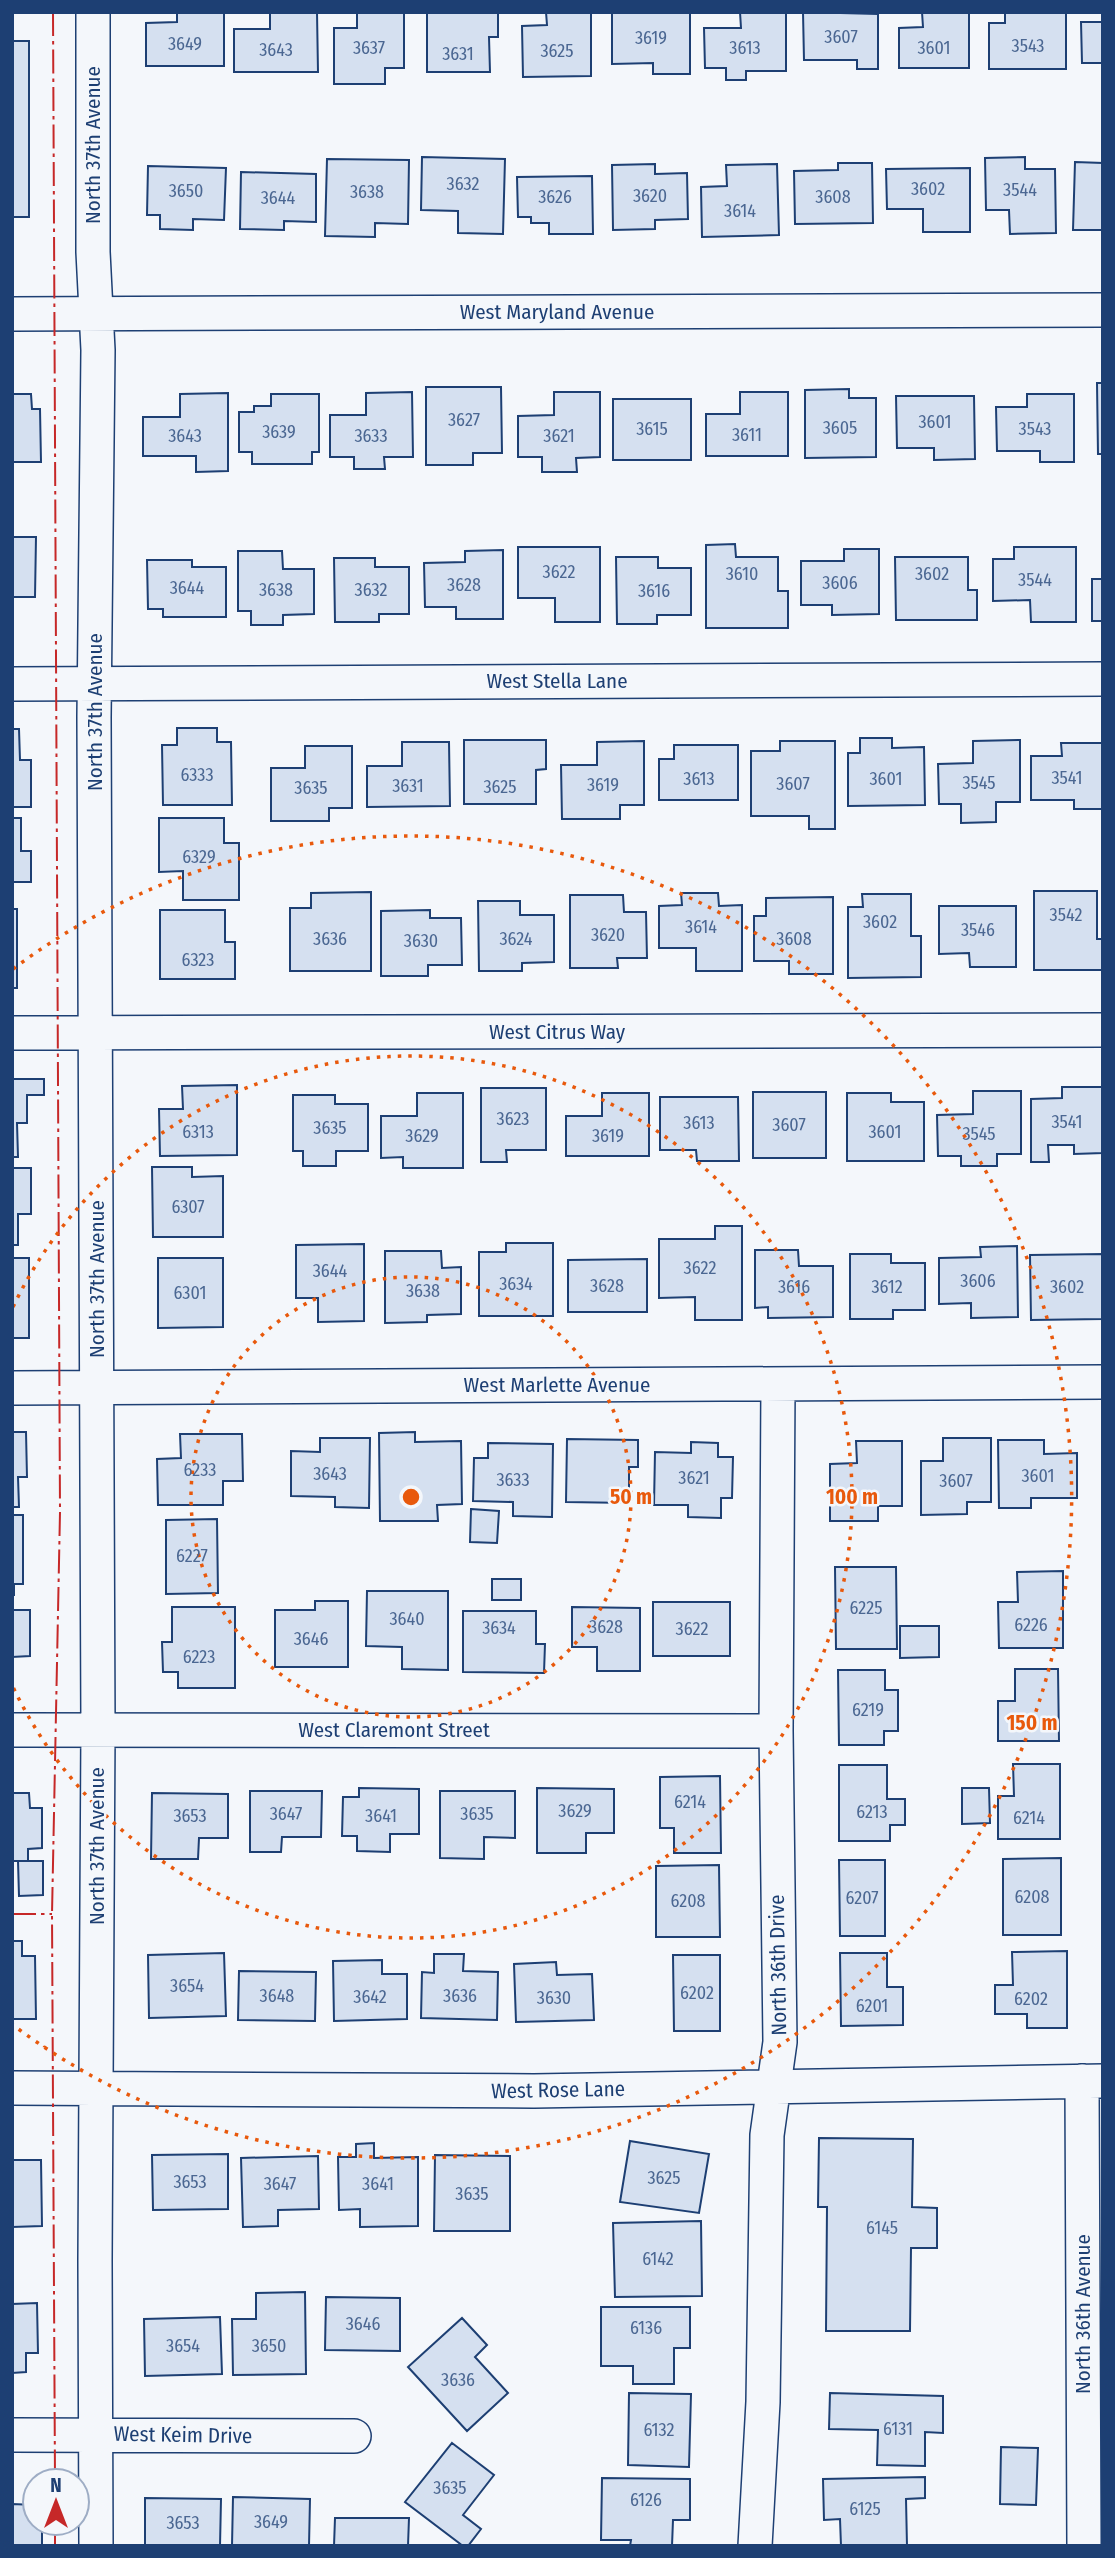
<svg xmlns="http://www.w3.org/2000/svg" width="1115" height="2558" viewBox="0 0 1115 2558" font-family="'Fira Sans Condensed',sans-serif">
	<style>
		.building { fill: #d5e0f0; stroke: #1d3f73; stroke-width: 2 }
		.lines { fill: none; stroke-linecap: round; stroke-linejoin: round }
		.minor-casing { stroke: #1d3f73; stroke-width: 36 }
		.minor { stroke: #f4f7fb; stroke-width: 33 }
		.power { stroke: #c62828; stroke-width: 2; stroke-dasharray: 24 5 3.5 5; stroke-linecap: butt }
		.ring { fill: none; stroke: #e8590c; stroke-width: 3.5; stroke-dasharray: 3.5 7 }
		.labels { text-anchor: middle; stroke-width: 5; stroke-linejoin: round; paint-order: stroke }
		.number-label { font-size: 18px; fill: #4b6792 }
		.street-label { font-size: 21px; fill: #1d3f73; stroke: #f4f7fb }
		.centre { fill: #e8590c; stroke: #f4f7fb; stroke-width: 3.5 }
		.ring-label { font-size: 21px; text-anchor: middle; font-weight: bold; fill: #e8590c; stroke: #f4f7fb; stroke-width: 5; stroke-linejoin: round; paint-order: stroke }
	</style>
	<rect width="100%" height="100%" fill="#f4f7fb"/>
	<path class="building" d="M177 12H224V66H146V23L177 22Z
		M270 12H317L318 72H234V29H270Z
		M357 12H404V68H385V84H334V28H357Z
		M427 12H498V37H489L490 72H427Z
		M546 12H591V76L523 77 522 26 547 25Z
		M612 12H690V74H653V63L612 64Z
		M740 12H786V71H746V80H726V68H705L704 28H741Z
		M803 12 878 14V69H857V60H804Z
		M922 12H969V68H899V28L923 27Z
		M1005 12H1066V69H989V23H1005Z
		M1081 22H1103V63H1082Z
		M12 41H29V217H12Z
		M422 157 505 159 503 234 458 233V211L421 210Z
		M1025 157V169H1055L1056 233 1010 234 1009 210H986L985 158Z
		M327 159 409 160 408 224 375 223V237L325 236Z
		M1075 162 1103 163V230H1073Z
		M838 163H872L873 223 795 224 794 171 838 170Z
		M655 164V174L687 173 688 219 655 220V229L613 230 612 165Z
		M777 164 779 235 702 237 701 187 727 186 726 165Z
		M148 166 226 168 224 220 193 219V230L160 229V215H147Z
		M970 168V232H923V209H887L886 169Z
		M241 172 316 174V222L284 221V230L240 229Z
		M592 176 593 234H549V223H531V217H518L517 177Z
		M1097 383H1103V454H1098Z
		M426 387H501L502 453H473V465H426Z
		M849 389V398H876V457L805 458V390Z
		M412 392 413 457H384L385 469H354V457H330V415H366V393Z
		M554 392H600V457L576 458 577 472H542V457H518V416L554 415Z
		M740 392H788V456H706V414H740Z
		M228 393V471L196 472V456H143V417H180V394Z
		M12 394H31L32 409H40L41 462H12Z
		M271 394H319V452H312V464H252V452H239V412H254V406H271Z
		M1027 394H1074V462H1040V451H997L996 407H1027Z
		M896 396H974L975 459 934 460V448H897Z
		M613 399H691V460H613Z
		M12 537H36L35 597H12Z
		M735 544 736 557H778V591H788V628H706V545Z
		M518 547H600V622H555V598H518Z
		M1014 547H1076V622H1031L1030 600 993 601V559H1014Z
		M844 549H879V614L832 615V605H801V561H844Z
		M503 550V619H456V607H425L424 563 465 562V551Z
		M238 551H282L283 569H314V614L283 615V625H251V611H238Z
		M616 557H658V568H691V615H657V624H617Z
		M895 557H968V590H977V620H896Z
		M334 558H375V567H409V614H379V622H335Z
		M147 560H192V567H226V617H163V609H148Z
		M1092 579H1103V621H1092Z
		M177 728H217V742H231L232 805H163L162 745H177Z
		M12 729H19L20 760H31V807H12Z
		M860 738H892V748L924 747 925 805 848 806V753H860Z
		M464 740H546V769L536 770V804H464Z
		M1020 740V802H996V822L961 823V804H939L938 764 973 763V741Z
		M644 741V805H620V819H562L561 765H597V742Z
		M780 741H835V829H809V816H751V751H780Z
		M402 742H449L450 806 367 807V766H402Z
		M1061 743H1103V809H1074V800H1031V756H1062Z
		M674 745H738V800H659V759H674Z
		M305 746H352V808H329V821H271V768H305Z
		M12 818H21V851H31V882H12Z
		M159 818H224V843H239V900H183V871L159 872Z
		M1034 891H1097V939H1103V970H1034Z
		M371 892V971H290V908H311V893Z
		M681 893H718L719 906 742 905V971H696V948H659V906L682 905Z
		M862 894H911V936H921V977L848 978V907H863Z
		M570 895H623L624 912H646L647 958H617L618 968H570Z
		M833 897V974H789V961H754V916H766V898Z
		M478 901H520V915H554V962L522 963V971H479Z
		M939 906H1016V967H970L969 953 939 954Z
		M12 909H17V988H12Z
		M160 910H225V942H235V979H160Z
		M430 910V918H461L462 965H428V976H381V911Z
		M12 1079H44V1095H27V1123H17L18 1157H12Z
		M237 1085V1155L160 1156 159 1109H183L182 1086Z
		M1062 1087H1103V1153L1074 1154V1145H1048L1049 1162H1031V1099L1062 1098Z
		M481 1088H546V1150H506L507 1162H481Z
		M973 1091H1021V1154H997V1166H961V1156H938L937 1115 973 1114Z
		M753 1092H826V1158H753Z
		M417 1093H463V1168H403V1157L381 1158V1116H417Z
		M602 1093H649V1156H566V1116H602Z
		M847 1093H891V1102H924V1161H847Z
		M293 1095H335V1104H368V1151H336V1166H303V1151H293Z
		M660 1097H738L739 1161H697L696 1150H660Z
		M152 1167H192V1177L223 1176V1237H153Z
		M12 1168H31V1214H18V1245H12Z
		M715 1226H742V1320H695V1297L659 1298V1239H715Z
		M506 1243H553V1316H479V1252H506Z
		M364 1244V1321L318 1322V1298H296V1245Z
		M1017 1246 1018 1317 971 1318V1303L939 1304V1258L981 1257 980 1247Z
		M755 1250H798L799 1266H833V1317L768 1318V1307L755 1308Z
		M385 1251H441L442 1268 461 1267V1314L427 1315V1322L385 1323Z
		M850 1254H891V1263H925V1310H893V1319H850Z
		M1103 1254V1319L1031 1320 1030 1255Z
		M12 1258H29V1338H12Z
		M158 1258H223V1327L158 1328Z
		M647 1259V1312H568V1260Z
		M12 1432H26L27 1477H18L19 1507H12Z
		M415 1432V1442L461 1441 462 1504 437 1505 438 1521H380L379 1433Z
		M180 1434H242L243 1481H223V1505H158L157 1459 181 1458Z
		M320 1438H370L369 1508 335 1507V1497L291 1496V1451L320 1452Z
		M943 1438H991V1502H967V1514L921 1515V1461H943Z
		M567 1439 638 1440V1467H629V1503L566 1502Z
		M998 1440H1044V1454L1077 1453V1498H1031V1508H999Z
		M856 1441H902V1506H878V1521H830V1464L857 1463Z
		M691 1442 718 1443V1457H733L732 1498H721V1518L688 1517V1505H654L655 1452 691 1453Z
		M488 1443 553 1444 552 1517 513 1516V1502L473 1501 474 1458H488Z
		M471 1509 499 1511 497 1543 470 1542Z
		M12 1515H23V1584H14V1595H12Z
		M217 1519 218 1593 166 1594V1520Z
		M835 1567H896L897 1649H836Z
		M1063 1571V1648H999L998 1602H1018L1017 1572Z
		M492 1579H521V1600H492Z
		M367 1591H448V1670L402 1669V1647L366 1646Z
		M315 1601H348V1667H275V1610H315Z
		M653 1602H730V1656H653Z
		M172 1607H235V1688H178V1672H163L162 1642H172Z
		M572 1607 640 1608V1671H597V1647H572Z
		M12 1610H30V1656L12 1657Z
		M463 1611H536V1644H545L544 1673 463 1672Z
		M900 1626H939V1657L900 1658Z
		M1015 1669H1058L1059 1741H998V1701H1015Z
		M838 1670H885V1690H898V1731H884V1745H839Z
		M1013 1764H1060V1839H998V1796H1014Z
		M839 1765H887V1799H905V1825H890V1841H839Z
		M720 1776 721 1853H674V1828H660V1777Z
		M359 1788 419 1789V1834H390V1852L357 1851V1836H342L343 1797H359Z
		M537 1788 614 1789V1833H586V1853H537Z
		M962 1788H989L990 1823 962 1824Z
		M250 1791H322L321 1837H282L281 1852H250Z
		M440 1791H515V1838L484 1837V1859L440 1858Z
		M12 1793H29L30 1808H42V1848L28 1849V1861H12Z
		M152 1793 228 1794V1838H199L198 1859H151Z
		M1061 1858V1935H1003V1859Z
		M839 1860H885V1936H840Z
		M18 1861H43V1895L19 1896Z
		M719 1865 720 1937H656V1866Z
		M12 1941H22V1956H35L36 2019H12Z
		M1067 1951V2028H1027V2014H995V1985H1013L1012 1952Z
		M224 1953 226 2016 149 2018 148 1955Z
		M840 1953H887V1987H903V2025L841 2026Z
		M434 1954H464L463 1971 498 1972 497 2020 421 2018 422 1972 434 1973Z
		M673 1955H720V2031H674Z
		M382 1960V1974H407V2019L334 2021 333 1961Z
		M556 1962 557 1975 592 1974 594 2020 516 2022 514 1964Z
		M239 1971 316 1972 315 2021 238 2020Z
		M819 2138 913 2139 912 2207 937 2208V2248H911L910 2331H826L827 2207H818Z
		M630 2141 709 2154 699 2213 620 2202Z
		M374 2143V2158L418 2157V2226L360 2227V2209L339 2210 338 2157H356V2144Z
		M228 2154V2209L153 2210 152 2155Z
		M435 2155 510 2156V2231H434Z
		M318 2156 319 2209 278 2210V2226L243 2227 241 2158Z
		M12 2160H41L42 2226 12 2227Z
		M701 2221 702 2296 615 2297 613 2223Z
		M305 2292 306 2374 233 2375 232 2319H256V2293Z
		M326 2297 400 2298V2351L325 2350Z
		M37 2303 38 2353H26V2372L12 2373V2304Z
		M601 2307H690V2348H674V2384H633V2366H601Z
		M220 2317 222 2374 145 2376 144 2319Z
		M462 2318 487 2345 475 2357 508 2393 467 2431 408 2367Z
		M629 2393 691 2394 689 2467 628 2465Z
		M830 2393 943 2396V2433L925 2432V2466L877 2465 878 2430 829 2429Z
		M452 2443 494 2475 463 2515 481 2529 468 2546H463L405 2502Z
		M1001 2447 1038 2448 1036 2505 1000 2504Z
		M925 2477V2498L906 2499 907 2546H841L840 2519 824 2520 823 2479Z
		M602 2478 690 2479V2520H673L672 2546H630L631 2540H601Z
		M233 2497 310 2499 309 2546H232Z
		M145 2498 221 2499 220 2546H145Z
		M12 2504 35 2505V2523H42V2546H12Z
		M335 2518H409L408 2546H334Z"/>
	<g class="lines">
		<g class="minor-casing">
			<path id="minor" d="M93 12V252L98 350 94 717 98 1729 95 2261 96 2546
				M12 314 1103 310
				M12 684 1103 679
				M12 1033 1103 1030
				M12 1388 1103 1382
				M12 1730 776 1731
				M1082 2081 1084 2546
				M12 2088 534 2091 1103 2081
				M12 2435 354 2436
				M755 2546 763 2402 767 2135 780 2042 776 1731 778 1384"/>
		</g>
		<use href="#minor" class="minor"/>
		<path class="power" d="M53 12 60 1512 52 1914 55 2481
			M12 1914H52
			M55 2523V2546"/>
	</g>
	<g class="ring">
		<circle cx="411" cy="1497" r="220"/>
		<path d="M13 1307A441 441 0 1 1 13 1687"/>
		<path d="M13 969A661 661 0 1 1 13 2025"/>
	</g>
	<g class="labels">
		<g class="number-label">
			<text x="841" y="43">3607</text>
			<text x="651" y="44">3619</text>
			<text x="185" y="50">3649</text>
			<text x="1028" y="52">3543</text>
			<text x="369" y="54">3637</text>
			<text x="745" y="54">3613</text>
			<text x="934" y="54">3601</text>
			<text x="276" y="56">3643</text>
			<text x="557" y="57">3625</text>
			<text x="458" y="60">3631</text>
			<text x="463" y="190">3632</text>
			<text x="928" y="195">3602</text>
			<text x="1020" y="196">3544</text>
			<text x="186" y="197">3650</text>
			<text x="367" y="198">3638</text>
			<text x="650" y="202">3620</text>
			<text x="555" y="203">3626</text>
			<text x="833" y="203">3608</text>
			<text x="278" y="204">3644</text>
			<text x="740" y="217">3614</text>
			<text x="464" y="426">3627</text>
			<text x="935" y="428">3601</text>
			<text x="840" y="434">3605</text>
			<text x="652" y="435">3615</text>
			<text x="1035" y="435">3543</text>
			<text x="279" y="438">3639</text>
			<text x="747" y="441">3611</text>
			<text x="185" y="442">3643</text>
			<text x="371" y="442">3633</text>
			<text x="559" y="442">3621</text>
			<text x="559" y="578">3622</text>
			<text x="742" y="580">3610</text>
			<text x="932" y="580">3602</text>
			<text x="1035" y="586">3544</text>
			<text x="840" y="589">3606</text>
			<text x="464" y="591">3628</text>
			<text x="187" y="594">3644</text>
			<text x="276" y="596">3638</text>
			<text x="371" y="596">3632</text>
			<text x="654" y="597">3616</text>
			<text x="197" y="781">6333</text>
			<text x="1067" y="784">3541</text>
			<text x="699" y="785">3613</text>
			<text x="886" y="785">3601</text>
			<text x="979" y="789">3545</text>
			<text x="793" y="790">3607</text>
			<text x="603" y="791">3619</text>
			<text x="408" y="792">3631</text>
			<text x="500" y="793">3625</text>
			<text x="311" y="794">3635</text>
			<text x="199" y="863">6329</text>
			<text x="1066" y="921">3542</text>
			<text x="880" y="928">3602</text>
			<text x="701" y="933">3614</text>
			<text x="978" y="936">3546</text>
			<text x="608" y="941">3620</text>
			<text x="330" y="945">3636</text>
			<text x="516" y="945">3624</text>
			<text x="794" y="945">3608</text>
			<text x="421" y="947">3630</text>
			<text x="198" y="966">6323</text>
			<text x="513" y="1125">3623</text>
			<text x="1067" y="1128">3541</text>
			<text x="699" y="1129">3613</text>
			<text x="789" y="1131">3607</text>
			<text x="330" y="1134">3635</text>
			<text x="198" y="1138">6313</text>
			<text x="885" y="1138">3601</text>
			<text x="979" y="1140">3545</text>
			<text x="422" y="1142">3629</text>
			<text x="608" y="1142">3619</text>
			<text x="188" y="1213">6307</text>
			<text x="700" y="1274">3622</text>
			<text x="330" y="1277">3644</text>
			<text x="978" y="1287">3606</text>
			<text x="516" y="1290">3634</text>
			<text x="607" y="1292">3628</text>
			<text x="794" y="1293">3616</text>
			<text x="887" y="1293">3612</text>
			<text x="1067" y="1293">3602</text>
			<text x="423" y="1297">3638</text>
			<text x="190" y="1299">6301</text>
			<text x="200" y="1476">6233</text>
			<text x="330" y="1480">3643</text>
			<text x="1038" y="1482">3601</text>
			<text x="694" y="1484">3621</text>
			<text x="513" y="1486">3633</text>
			<text x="956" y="1487">3607</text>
			<text x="192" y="1562">6227</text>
			<text x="866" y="1614">6225</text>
			<text x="407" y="1625">3640</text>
			<text x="1031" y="1631">6226</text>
			<text x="606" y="1633">3628</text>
			<text x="499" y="1634">3634</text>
			<text x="692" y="1635">3622</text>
			<text x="311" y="1645">3646</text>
			<text x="199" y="1663">6223</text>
			<text x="868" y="1716">6219</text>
			<text x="690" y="1808">6214</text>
			<text x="575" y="1817">3629</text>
			<text x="872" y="1818">6213</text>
			<text x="286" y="1820">3647</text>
			<text x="477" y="1820">3635</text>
			<text x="190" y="1822">3653</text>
			<text x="381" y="1822">3641</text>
			<text x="1029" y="1824">6214</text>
			<text x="1032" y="1903">6208</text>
			<text x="862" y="1904">6207</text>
			<text x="688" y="1907">6208</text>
			<text x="187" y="1992">3654</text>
			<text x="697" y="1999">6202</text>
			<text x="277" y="2002">3648</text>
			<text x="460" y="2002">3636</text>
			<text x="370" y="2003">3642</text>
			<text x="554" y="2004">3630</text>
			<text x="1031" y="2005">6202</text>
			<text x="872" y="2012">6201</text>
			<text x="664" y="2184">3625</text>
			<text x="190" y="2188">3653</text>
			<text x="280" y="2190">3647</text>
			<text x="378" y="2190">3641</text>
			<text x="472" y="2200">3635</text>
			<text x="882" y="2234">6145</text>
			<text x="658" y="2265">6142</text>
			<text x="363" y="2330">3646</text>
			<text x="646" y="2334">6136</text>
			<text x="183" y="2352">3654</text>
			<text x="269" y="2352">3650</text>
			<text x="458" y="2386">3636</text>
			<text x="898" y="2435">6131</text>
			<text x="659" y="2436">6132</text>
			<text x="450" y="2494">3635</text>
			<text x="646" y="2506">6126</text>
			<text x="865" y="2515">6125</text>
			<text x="271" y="2528">3649</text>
			<text x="183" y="2529">3653</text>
		</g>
		<g class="street-label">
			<text transform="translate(93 145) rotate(-90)" y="7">North 37th Avenue</text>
			<text x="557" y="319">West Maryland Avenue</text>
			<text x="557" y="688">West Stella Lane</text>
			<text transform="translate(95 712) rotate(-90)" y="7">North 37th Avenue</text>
			<text x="557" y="1039">West Citrus Way</text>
			<text transform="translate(97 1279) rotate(-90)" y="7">North 37th Avenue</text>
			<text x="557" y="1392">West Marlette Avenue</text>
			<text x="394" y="1737">West Claremont Street</text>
			<text transform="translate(97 1846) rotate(-90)" y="7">North 37th Avenue</text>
			<text transform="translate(778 1965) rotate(-91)" y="7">North 36th Drive</text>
			<text transform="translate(558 2090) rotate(-1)" y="7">West Rose Lane</text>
			<text transform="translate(1083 2314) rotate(-90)" y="7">North 36th Avenue</text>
			<text transform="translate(183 2435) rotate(1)" y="7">West Keim Drive</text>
		</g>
	</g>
	<circle cx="411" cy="1497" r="10" class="centre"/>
	<g class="ring-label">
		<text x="631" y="1504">50 m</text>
		<text x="852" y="1504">100 m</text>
		<text x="1032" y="1730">150 m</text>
	</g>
	<rect width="1115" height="2558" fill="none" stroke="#1d3f73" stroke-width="28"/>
	<g transform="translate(56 2502)"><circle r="33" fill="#f4f7fb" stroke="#9eadc5" stroke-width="2"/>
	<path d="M0-5L12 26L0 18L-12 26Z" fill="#c62828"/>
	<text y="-10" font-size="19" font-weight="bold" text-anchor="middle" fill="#1d3f73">N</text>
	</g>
</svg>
